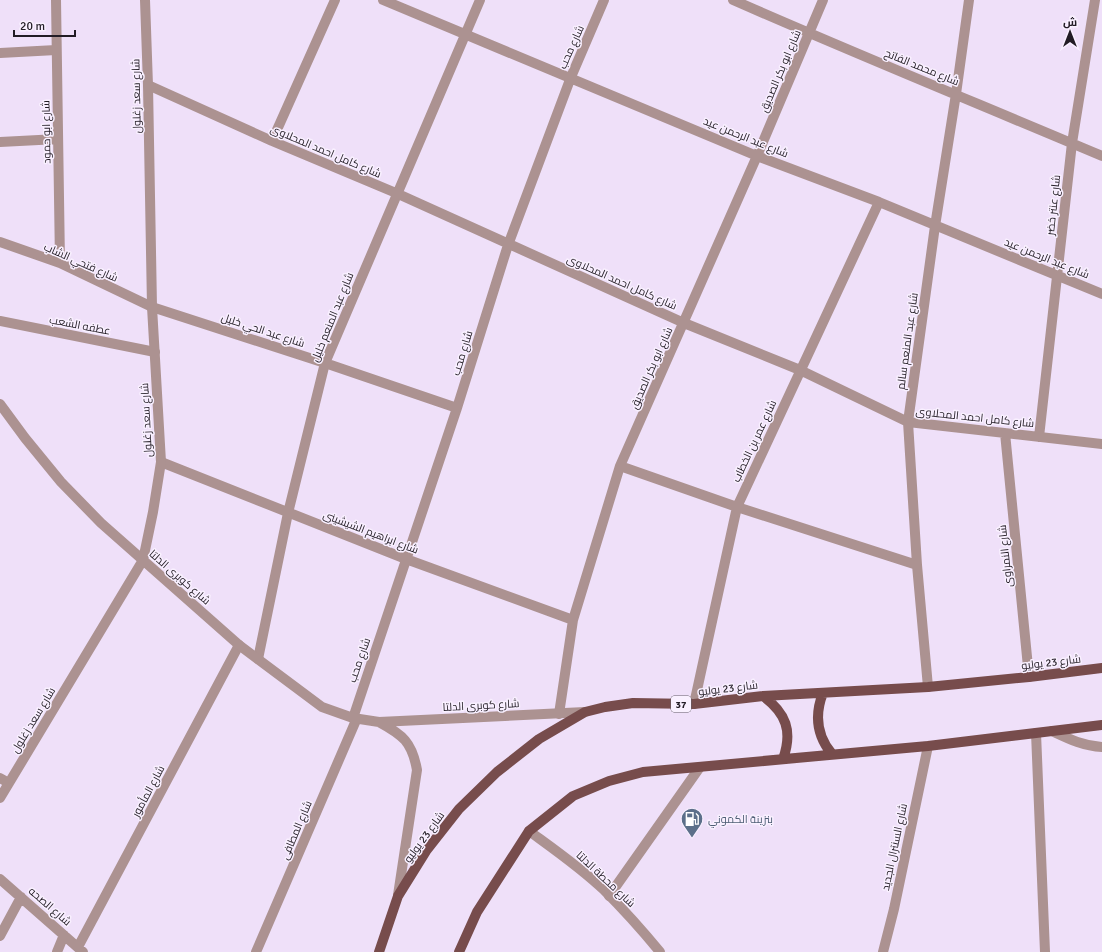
<svg xmlns="http://www.w3.org/2000/svg" width="1102" height="952" viewBox="0 0 1102 952" font-family="Signika,Cairo,sans-serif">
	<style>
		.lines { fill: none; stroke-linecap: round; stroke-linejoin: round }
		.service { stroke: #ac9291; stroke-width: 10 }
		.minor { stroke: #ac9291; stroke-width: 10 }
		.tertiary { stroke: #ac9291; stroke-width: 10 }
		.primary { stroke: #774c4c; stroke-width: 10 }
		.labels { text-anchor: middle; stroke-width: 3; stroke-linejoin: round; paint-order: stroke }
		.shield { fill: #f9f0ff; stroke: #625c66; stroke-width: 1 }
		.shield-label { font-size: 10px; font-weight: bold; fill: #221c25 }
		.street-label { font-size: 11px; fill: #221c25; stroke: #f9f0ff }
		.service-label { font-size: 11px; fill: #4e5e75; stroke: #f9f0ff; text-anchor: start }
	</style>
	<rect width="100%" height="100%" fill="#efe0f9"/>
	<g class="lines">
		<path class="service" d="M609 896 700 767"/>
		<path class="minor" d="M56 0 60 263
			M383 0 757 156 879 202 1102 294
			M733 0C856 54 979 104 1102 156
			M0 53 56 50
			M148 85 272 141 396 193 684 323 800 370 908 422 1102 444
			M272 141 335 0
			M0 142 58 139
			M0 242 60 263 152 307 325 363 457 408
			M0 321 155 352
			M1005 433 1029 677
			M1039 437 1072 143 1095 0
			M161 462 406 559 573 620
			M620 466 737 507 917 565
			M258 659 288 513 325 363 480 0
			M928 687 917 565 908 422 935 226 956 94 969 0
			M694 704 737 507 879 202
			M559 714 573 620 620 466 757 156 823 0
			M353 718 457 408 508 245 571 77 604 0
			M1052 731C1069 739 1083 746 1102 747
			M1036 733 1045 952
			M0 879 83 952
			M0 936 21 897
			M78 947 239 645
			M57 952 64 935
			M256 952 357 718
			M883 952 894 909 928 746"/>
		<path class="tertiary" d="M0 404 25 438 61 482 101 523 239 645 322 707 353 718 379 722 585 712
			M379 722C403 735 412 742 417 770L398 895
			M0 778 9 783
			M0 798 143 560 153 512 161 462 152 307 148 85 145 0
			M529 831C555 850 581 868 604 890 624 910 642 930 660 952"/>
		<path class="primary" d="M823 693C814 716 817 736 832 754
			M763 696C786 713 793 731 783 759
			M379 952 398 896 426 851 459 809 497 772 539 739 585 712 605 707 633 703 694 704 763 696 928 687 1029 677 1102 668
			M459 952 477 912 529 831 573 796 609 781 643 772 928 746 1102 725"/>
	</g>
	<defs>
		<g id="fuel-pin" transform="scale(1.15)"><path d="M0 17L-7.5 6A9.5 9.5 0 1 1 7.5 6Z" fill="#5c6f8a" stroke="#f9f0ff"/><path d="M-5.5-6h7V0h2V4h1.3V-2.5L3-4.5l.8-.8L6-3V5H2.5V1h-1V6h-7ZM-4.2-4.7v3.2H.2V-4.7Z" fill="#fff"/></g>
	</defs>
	<g fill-rule="evenodd">
		<use href="#fuel-pin" x="692" y="819"/>
	</g>
	<g class="labels">
		<rect class="shield" x="671" y="696" width="20" height="16" rx="3"/>
		<g class="shield-label">
			<text x="681" y="708">37</text>
		</g>
		<g class="street-label">
			<text transform="translate(571 47) rotate(-66)" y="4">شارع محب</text>
			<text transform="translate(922 67) rotate(22)" y="4">شارع محمد الفاتح</text>
			<text transform="translate(780 71) rotate(-67)" y="4">شارع ابو بكر الصديق</text>
			<text transform="translate(136 96) rotate(-91)" y="4">شارع سعد زغلول</text>
			<text transform="translate(46 132) rotate(-91)" y="4">شارع ابو حمود</text>
			<text transform="translate(746 137) rotate(22)" y="4">شارع عبد الرحمن عيد</text>
			<text transform="translate(326 151) rotate(23)" y="4">شارع كامل احمد المحلاوى</text>
			<text transform="translate(1053 205) rotate(-84)" y="4">شارع عنتر خضر</text>
			<text transform="translate(1047 258) rotate(22)" y="4">شارع عبد الرحمن عيد</text>
			<text transform="translate(81 262) rotate(24)" y="4">شارع فتحي الشاب</text>
			<text transform="translate(622 282) rotate(24)" y="4">شارع كامل احمد المحلاوى</text>
			<text transform="translate(332 317) rotate(-68)" y="4">شارع عبد المنعم خليل</text>
			<text transform="translate(80 325) rotate(11)" y="4">عطفه الشعب</text>
			<text transform="translate(263 330) rotate(18)" y="4">شارع عبد الحي خليل</text>
			<text transform="translate(907 341) rotate(-82)" y="4">شارع عبد المنعم سالم</text>
			<text transform="translate(462 353) rotate(-73)" y="4">شارع محب</text>
			<text transform="translate(651 368) rotate(-66)" y="4">شارع ابو بكر الصديق</text>
			<text transform="translate(975 417) rotate(6)" y="4">شارع كامل احمد المحلاوى</text>
			<text transform="translate(146 420) rotate(-93)" y="4">شارع سعد زغلول</text>
			<text transform="translate(754 441) rotate(-65)" y="4">شارع عمر بن الخطاب</text>
			<text transform="translate(371 532) rotate(21)" y="4">شارع ابراهيم الشيشينى</text>
			<text transform="translate(1005 556) rotate(-96)" y="4">شارع النمراوى</text>
			<text transform="translate(180 577) rotate(41)" y="4">شارع كوبرى الدلتا</text>
			<text transform="translate(359 660) rotate(-71)" y="4">شارع محب</text>
			<text transform="translate(1051 662) rotate(-7)" y="4">شارع 23 يوليو</text>
			<text transform="translate(728 688) rotate(-7)" y="4">شارع 23 يوليو</text>
			<text transform="translate(481 705) rotate(-3)" y="4">شارع كوبرى الدلتا</text>
			<text transform="translate(33 720) rotate(-59)" y="4">شارع سعد زغلول</text>
			<text transform="translate(148 791) rotate(-62)" y="4">شارع المأمور</text>
			<text transform="translate(296 830) rotate(-67)" y="4">شارع المطافى</text>
			<text transform="translate(424 837) rotate(-54)" y="4">شارع 23 يوليو</text>
			<text transform="translate(894 847) rotate(-78)" y="4">شارع السنترال الجديد</text>
			<text transform="translate(606 879) rotate(43)" y="4">شارع محطة الدلتا</text>
			<text transform="translate(50 906) rotate(41)" y="4">شارع الصحه</text>
		</g>
		<g class="service-label">
			<text x="708" y="823">بنزينة الكموني</text>
		</g>
	</g>
	<g transform="translate(1070 32)" stroke="#f9f0ff" stroke-width="3" paint-order="stroke">
	<path d="M0-3L7 15L0 10L-7 15Z" fill="#221c25"/>
	<text y="-6" font-size="11" font-weight="bold" text-anchor="middle" fill="#221c25">ش</text>
	</g>
	<path d="M14 30v6h61v-6" fill="none" stroke="#221c25" stroke-width="2"/>
	<text x="20" y="30" font-size="12" fill="#221c25" stroke="#f9f0ff" stroke-width="3" paint-order="stroke">20 m</text>
</svg>
